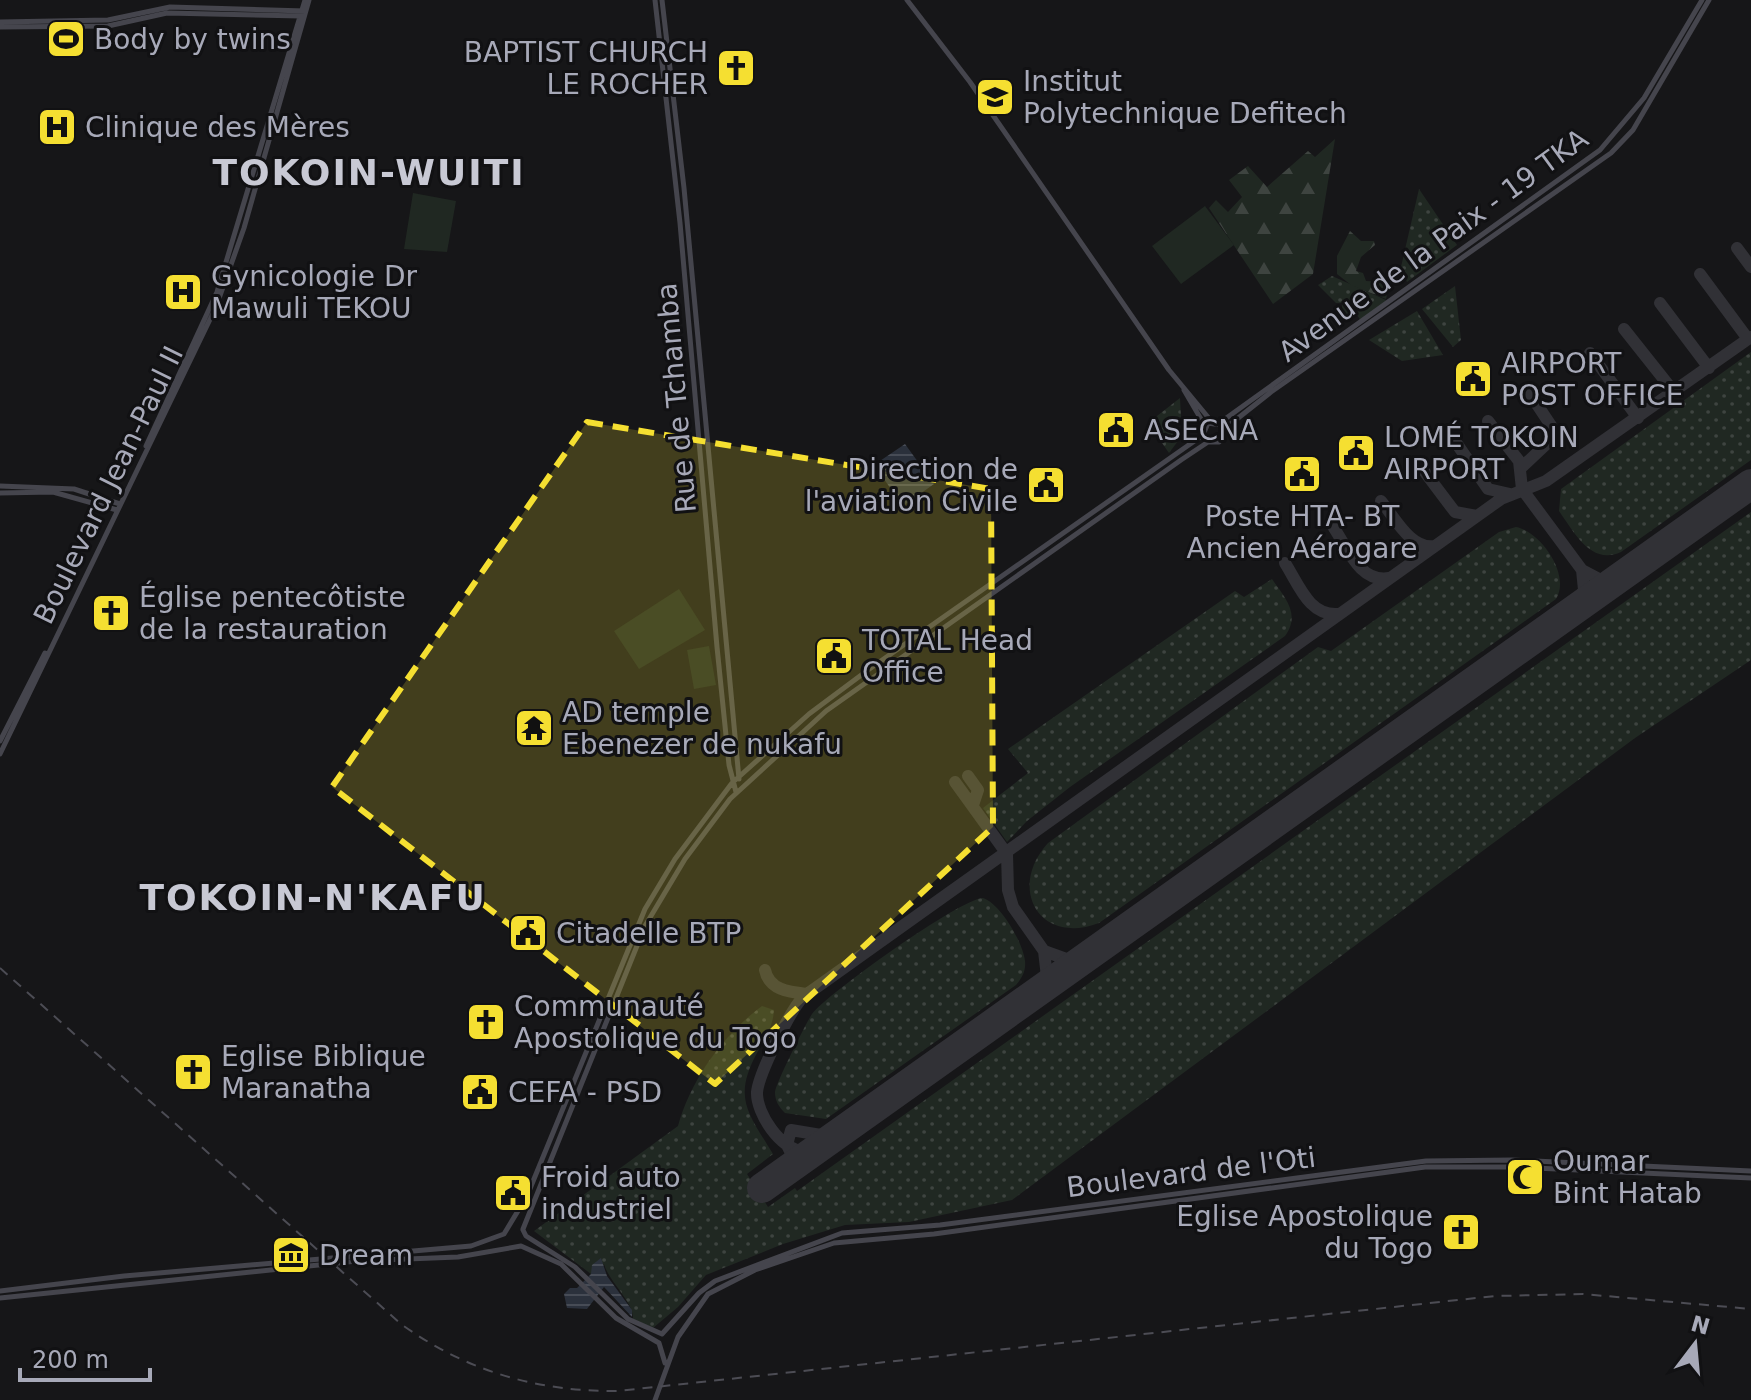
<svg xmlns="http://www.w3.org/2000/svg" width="1751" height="1400" viewBox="0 0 1751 1400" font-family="'DejaVu Sans',sans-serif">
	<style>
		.grass { fill: url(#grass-dots) }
		.forest { fill: url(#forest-firs) }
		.pitch { fill: #202822 }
		.water { fill: url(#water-rules) }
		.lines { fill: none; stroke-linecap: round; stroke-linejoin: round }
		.taxiway { stroke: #313136; stroke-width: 12 }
		.runway { stroke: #313136; stroke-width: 30 }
		.secondary { stroke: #45454d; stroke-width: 5 }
		.rail { stroke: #4c4c54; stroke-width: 2; stroke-dasharray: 10 8; stroke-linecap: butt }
		.marked { fill: #f5df31; fill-opacity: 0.2; stroke: #f5df31; stroke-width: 6; stroke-dasharray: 16 10; stroke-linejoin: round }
		.labels { text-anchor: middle; stroke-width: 6; stroke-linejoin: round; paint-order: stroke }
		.poi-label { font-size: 28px; fill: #a7a9b8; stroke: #111113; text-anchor: start }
		.street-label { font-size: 28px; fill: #a7a9b8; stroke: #111113 }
		.district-label { font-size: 36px; font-weight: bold; letter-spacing: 2px; fill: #c8c9d4; stroke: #111113 }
	</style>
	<defs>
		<pattern id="grass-dots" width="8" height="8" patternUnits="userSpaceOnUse" patternTransform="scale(2)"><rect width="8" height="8" fill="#202822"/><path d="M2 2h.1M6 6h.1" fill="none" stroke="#3e4440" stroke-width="1.8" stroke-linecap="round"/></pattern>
		<pattern id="forest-firs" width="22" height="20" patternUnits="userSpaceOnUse" patternTransform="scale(2)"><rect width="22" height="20" fill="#202822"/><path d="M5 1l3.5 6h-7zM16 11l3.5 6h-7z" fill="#3e4440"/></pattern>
		<pattern id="water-rules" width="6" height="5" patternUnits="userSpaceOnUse" patternTransform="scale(2)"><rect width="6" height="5" fill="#2b313c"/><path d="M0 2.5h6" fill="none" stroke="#474c56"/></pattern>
	</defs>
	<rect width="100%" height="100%" fill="#161618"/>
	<path class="grass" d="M1419 189 1457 245 1407 282 1401 267Z
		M1332 276 1386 300 1385 305 1361 321 1354 310 1342 320V303H1336L1318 285Z
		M1455 286 1461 340 1453 347 1422 309Z
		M1417 311 1443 355 1402 361 1369 340Z
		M1751 352V460L1621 552C1591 566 1574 532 1559 511L1561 489Z
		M1180 398 1181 417 1170 426 1175 436 1179 434 1181 437 1169 453 1148 423Z
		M1751 512V660L1635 738 1012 1200 909 1222 845 1225 783 1244 706 1275 678 1307 653 1328 633 1319C634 1302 609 1282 604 1264L591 1274 534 1231 678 1126C691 1079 724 1034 762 1006L774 1010C773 1026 766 1037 758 1051 732 1098 748 1113 773 1154L747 1174 768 1207 795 1188 797 1191Z
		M1516 527C1541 532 1571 575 1556 599L1099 923C1039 946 1007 888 1048 843L1318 647 1331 651 1499 532Z
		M1272 579C1285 598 1301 614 1285 636L1070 787 1027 821 1007 842 983 808 1028 773 1008 749 1235 591 1244 597Z
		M983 898C1001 904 1023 943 1025 961 1026 971 1022 978 1016 985L826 1119 785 1113C779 1107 775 1101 775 1092 776 1083 806 1023 812 1014 827 994 961 898 983 898Z"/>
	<path class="forest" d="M1335 139 1313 274 1273 304 1209 208 1216 200 1228 212 1242 197 1229 180 1248 166 1267 187 1308 151 1315 157Z
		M1350 231 1361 241H1374L1375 245 1361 257 1356 271 1363 273 1366 281 1380 282 1388 291 1386 299 1351 285 1337 274V256Z"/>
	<path class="pitch" d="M413 193 456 201 447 252 404 249Z
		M1205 206 1234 245 1181 284 1152 246Z
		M679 589 705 630 639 669 614 631Z
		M709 646 716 685 694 689 687 650Z"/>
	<path class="water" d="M905 444 934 484 903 506 874 465Z
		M601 1258 607 1276 632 1310V1317L604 1287 587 1309 567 1308 564 1294 570 1288H577L591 1274 592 1265Z"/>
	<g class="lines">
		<path class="taxiway" d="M1737 248 1751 267
			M1700 274 1748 339
			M1660 303 1709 368
			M1624 329 1674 392
			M1590 353 1638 418
			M1488 421 1519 461 1522 489 1582 570 1601 580 1624 575
			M1457 444 1488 489 1510 494
			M1521 468 1554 437 1552 427 1528 391
			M1424 471 1455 512 1477 516
			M1381 501C1395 518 1411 550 1435 546
			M1334 528C1348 549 1360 583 1389 578
			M1285 563C1299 585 1309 616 1338 614
			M1572 612 1584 590 1582 570
			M968 776 978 790 973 805
			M955 782 1007 854 1008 890 1013 907 1044 951
			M765 970C769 990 789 992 807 994
			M1030 998 1047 977 1044 951 1069 960 1096 950
			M822 1146C816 1148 810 1151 804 1151 781 1151 756 1113 757 1092 759 1073 790 1011 803 997L1501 499 1546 481 1751 337
			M800 1161 793 1157 787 1145 791 1130 827 1136 842 1132"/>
		<path class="runway" d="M762 1188 1751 484"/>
		<path class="secondary" d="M655 0 680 223 717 647 729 765 736 792
			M662 0 684 188 739 779
			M907 0 970 82 1169 370 1212 422
			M0 22 108 20 170 7 305 11
			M0 27 108 26 167 13 301 16
			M1184 390 1205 426
			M1218 424 1600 150 1644 98 1702 0
			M1223 430 1271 392 1611 153 1633 130 1709 0
			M146 446 217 292 305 0
			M0 486 74 489 120 504
			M0 493 53 492 117 510
			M0 741 45 653
			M0 754 216 307 244 228 309 0
			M523 1230 526 1236 575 1267 628 1319 662 1334 699 1293 715 1281 842 1233 940 1225 1426 1161 1512 1160 1751 1171
			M0 1291 124 1276 471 1246 504 1234 527 1196 645 909 675 859 732 783 809 714 868 670 1203 435 1208 423 1221 425 1223 436 1219 442H1208L1181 460 826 711 730 799 685 859 645 926 523 1229
			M0 1298 357 1261 458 1257 521 1246 561 1264 616 1318 659 1343 665 1363
			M655 1400 678 1337 708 1294 755 1270 834 1243 934 1234 1425 1167H1511L1751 1178"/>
		<path class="rail" d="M0 968 401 1324C466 1371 538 1392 618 1391L1495 1296 1583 1294 1751 1309"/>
	</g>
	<path class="marked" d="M587 422 991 489 993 827 715 1084 332 787Z"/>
	<defs>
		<g id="stadium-square" transform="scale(2)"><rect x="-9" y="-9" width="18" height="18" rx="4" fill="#f5df31" stroke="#111113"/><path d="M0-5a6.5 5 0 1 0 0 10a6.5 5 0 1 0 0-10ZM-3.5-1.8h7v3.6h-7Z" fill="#111"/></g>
		<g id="church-square" transform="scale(2)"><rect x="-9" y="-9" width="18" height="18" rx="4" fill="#f5df31" stroke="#111113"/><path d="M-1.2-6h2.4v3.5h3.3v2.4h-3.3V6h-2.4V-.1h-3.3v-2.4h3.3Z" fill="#111"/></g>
		<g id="university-square" transform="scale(2)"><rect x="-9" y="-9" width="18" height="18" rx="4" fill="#f5df31" stroke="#111113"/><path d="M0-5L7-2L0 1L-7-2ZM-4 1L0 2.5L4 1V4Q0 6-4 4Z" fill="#111"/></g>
		<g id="hospital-square" transform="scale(2)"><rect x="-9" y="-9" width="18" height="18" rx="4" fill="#f5df31" stroke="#111113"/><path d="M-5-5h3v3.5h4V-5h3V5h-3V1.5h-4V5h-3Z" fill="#111"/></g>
		<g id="civic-square" transform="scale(2)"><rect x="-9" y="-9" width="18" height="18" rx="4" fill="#f5df31" stroke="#111113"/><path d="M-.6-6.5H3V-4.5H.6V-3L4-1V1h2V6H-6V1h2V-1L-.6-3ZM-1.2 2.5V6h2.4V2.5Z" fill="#111"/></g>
		<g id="temple-square" transform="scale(2)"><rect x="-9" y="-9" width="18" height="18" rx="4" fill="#f5df31" stroke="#111113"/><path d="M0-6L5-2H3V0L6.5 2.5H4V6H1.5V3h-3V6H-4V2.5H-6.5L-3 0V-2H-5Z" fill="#111"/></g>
		<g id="mosque-square" transform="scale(2)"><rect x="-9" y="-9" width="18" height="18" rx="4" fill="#f5df31" stroke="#111113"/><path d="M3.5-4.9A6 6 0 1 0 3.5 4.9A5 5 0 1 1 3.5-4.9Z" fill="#111"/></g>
		<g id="museum-square" transform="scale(2)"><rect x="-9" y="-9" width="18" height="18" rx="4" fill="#f5df31" stroke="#111113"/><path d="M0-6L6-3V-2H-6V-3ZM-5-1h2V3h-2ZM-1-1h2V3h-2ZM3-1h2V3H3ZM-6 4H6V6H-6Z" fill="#111"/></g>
	</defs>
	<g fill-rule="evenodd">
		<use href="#stadium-square" x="66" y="39"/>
		<use href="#church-square" x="736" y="68"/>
		<use href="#university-square" x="995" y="97"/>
		<use href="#hospital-square" x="57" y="127"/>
		<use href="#hospital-square" x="183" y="292"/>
		<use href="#civic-square" x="1473" y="379"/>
		<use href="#civic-square" x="1116" y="430"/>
		<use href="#civic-square" x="1356" y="453"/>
		<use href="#civic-square" x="1302" y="474"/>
		<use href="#civic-square" x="1046" y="485"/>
		<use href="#church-square" x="111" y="613"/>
		<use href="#civic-square" x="834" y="656"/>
		<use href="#temple-square" x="534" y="728"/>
		<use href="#civic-square" x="528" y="933"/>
		<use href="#church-square" x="486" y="1022"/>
		<use href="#church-square" x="193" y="1072"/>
		<use href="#civic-square" x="480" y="1092"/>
		<use href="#mosque-square" x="1525" y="1177"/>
		<use href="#civic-square" x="513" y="1193"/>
		<use href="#church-square" x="1461" y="1232"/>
		<use href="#museum-square" x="291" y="1255"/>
	</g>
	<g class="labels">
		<g class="poi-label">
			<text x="94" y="49">Body by twins</text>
			<text x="708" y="62" text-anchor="end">BAPTIST CHURCH<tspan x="708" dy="32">LE ROCHER</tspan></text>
			<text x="1023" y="91">Institut<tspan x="1023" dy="32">Polytechnique Defitech</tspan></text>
			<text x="85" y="137">Clinique des Mères</text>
			<text x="211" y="286">Gynicologie Dr<tspan x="211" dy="32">Mawuli TEKOU</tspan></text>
			<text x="1501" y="373">AIRPORT<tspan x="1501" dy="32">POST OFFICE</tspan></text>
			<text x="1144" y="440">ASECNA</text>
			<text x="1384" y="447">LOMÉ TOKOIN<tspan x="1384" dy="32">AIRPORT</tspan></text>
			<text x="1018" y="479" text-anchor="end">Direction de<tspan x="1018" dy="32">l'aviation Civile</tspan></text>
			<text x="1302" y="526" text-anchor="middle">Poste HTA- BT<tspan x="1302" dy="32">Ancien Aérogare</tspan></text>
			<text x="139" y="607">Église pentecôtiste<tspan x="139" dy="32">de la restauration</tspan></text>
			<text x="862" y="650">TOTAL Head<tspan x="862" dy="32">Office</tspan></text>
			<text x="562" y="722">AD temple<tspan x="562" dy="32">Ebenezer de nukafu</tspan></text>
			<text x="556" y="943">Citadelle BTP</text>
			<text x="514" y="1016">Communauté<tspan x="514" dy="32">Apostolique du Togo</tspan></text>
			<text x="221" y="1066">Eglise Biblique<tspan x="221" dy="32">Maranatha</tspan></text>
			<text x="508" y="1102">CEFA - PSD</text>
			<text x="1553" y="1171">Oumar<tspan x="1553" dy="32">Bint Hatab</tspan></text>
			<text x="541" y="1187">Froid auto<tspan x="541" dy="32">industriel</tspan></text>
			<text x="1433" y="1226" text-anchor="end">Eglise Apostolique<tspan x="1433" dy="32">du Togo</tspan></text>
			<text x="319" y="1265">Dream</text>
		</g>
		<g class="street-label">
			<text transform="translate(1433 245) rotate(-36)" y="10">Avenue de la Paix - 19 TKA</text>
			<text transform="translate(676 398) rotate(-95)" y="10">Rue de Tchamba</text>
			<text transform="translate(108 485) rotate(-64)" y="10">Boulevard Jean-Paul II</text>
			<text transform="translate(1191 1172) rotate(-7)" y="10">Boulevard de l'Oti</text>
		</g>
		<g class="district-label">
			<text x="369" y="185">TOKOIN-WUITI</text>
			<text x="313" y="910">TOKOIN-N'KAFU</text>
		</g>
	</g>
	<g transform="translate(1695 1344) rotate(16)" stroke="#111113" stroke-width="6" paint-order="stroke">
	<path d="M0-6L14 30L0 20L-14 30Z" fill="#a7a9b8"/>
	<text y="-12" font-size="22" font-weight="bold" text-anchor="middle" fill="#a7a9b8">N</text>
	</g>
	<path d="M20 1368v12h130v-12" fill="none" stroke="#a7a9b8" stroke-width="4"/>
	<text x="32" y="1368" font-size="24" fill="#a7a9b8" stroke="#111113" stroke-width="6" paint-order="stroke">200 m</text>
</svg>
